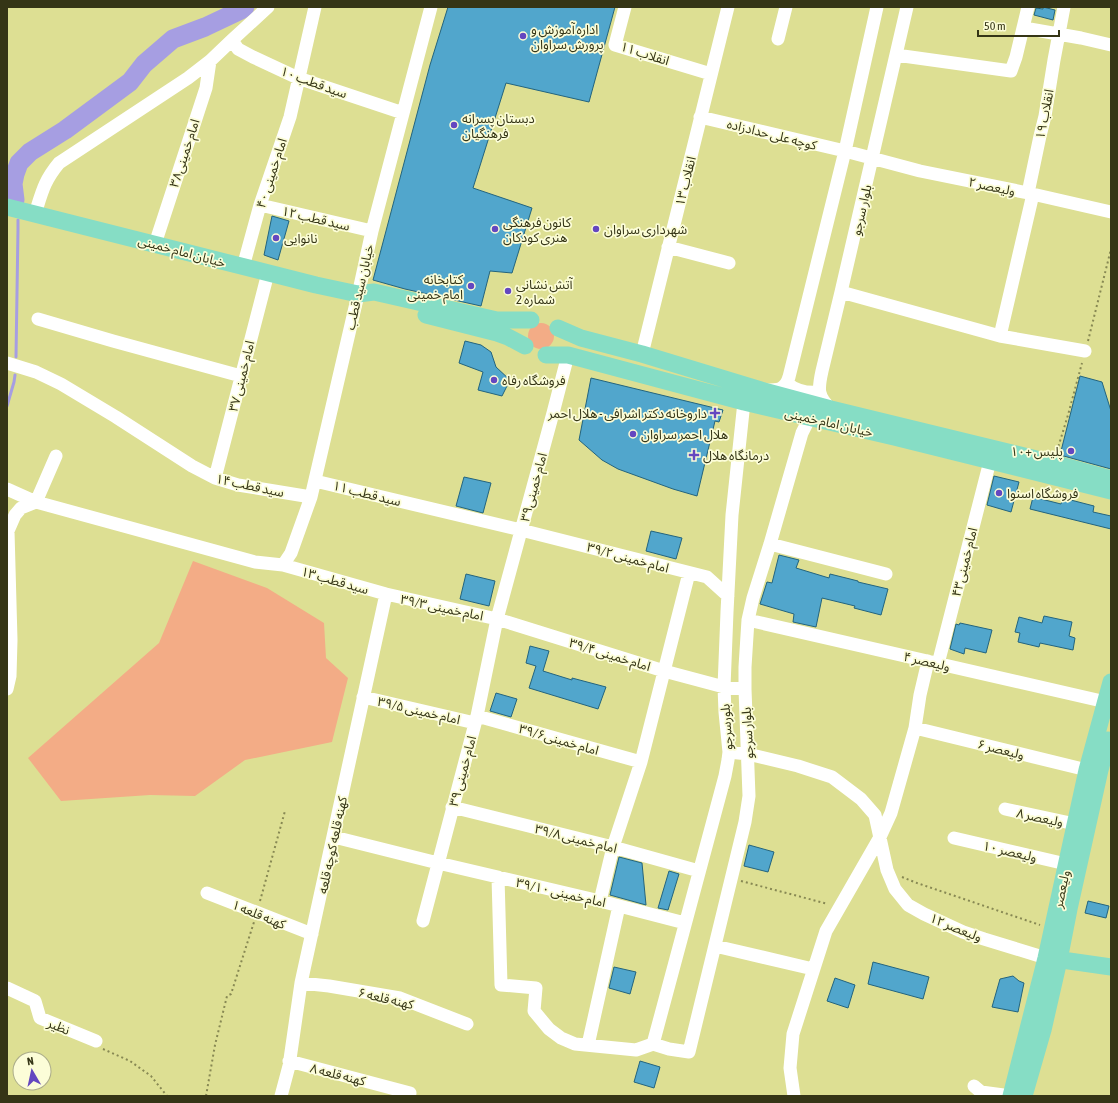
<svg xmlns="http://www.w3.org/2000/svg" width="1118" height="1103" viewBox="0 0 1118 1103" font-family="'Asap Condensed','Noto Sans Arabic',sans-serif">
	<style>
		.green { fill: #f3ac86 }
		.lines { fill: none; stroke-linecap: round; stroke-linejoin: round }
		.stream { stroke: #a69ee2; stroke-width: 3 }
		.river { stroke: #a69ee2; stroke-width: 19 }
		.building { fill: #51a6cc; stroke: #23647e }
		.path { stroke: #878853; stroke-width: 2; stroke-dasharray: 2 3; stroke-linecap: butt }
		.minor { stroke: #fff; stroke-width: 13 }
		.major { stroke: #86ddc5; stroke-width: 17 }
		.poi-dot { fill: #6447c0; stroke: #fcfdd8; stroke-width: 1.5 }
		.labels { text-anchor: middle; stroke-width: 3.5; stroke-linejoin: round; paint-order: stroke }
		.poi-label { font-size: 13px; fill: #353516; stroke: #fcfdd8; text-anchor: start }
		.street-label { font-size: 13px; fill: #353516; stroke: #fcfdd8 }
	</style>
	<rect width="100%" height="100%" fill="#dddf93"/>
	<path class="green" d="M528 336a13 13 0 1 1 26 0a13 13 0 1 1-26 0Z
		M193 561 267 588 324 623 326 658 348 678 332 742 245 760 195 796 150 795 61 801 28 758 159 643Z"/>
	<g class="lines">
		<path class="stream" d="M16 357 18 229V220
			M7 406 14 382 15 375"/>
		<path class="river" d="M15 200 13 184 15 174 19 163 30 152 65 130 130 82 144 64 173 39 205 27 241 10 245 7"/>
	</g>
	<path class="building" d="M448 7H615L589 102 506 83 473 188 532 208 512 273 490 271 481 306 405 289 373 280 430 65Z
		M1043 7 1055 10 1053 20 1034 15 1036 8 1043 9Z
		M272 216 289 221 278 260 264 255Z
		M465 341 481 345 491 352 496 367 510 380 502 396 478 390 483 372 459 363Z
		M1080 376 1102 382 1111 411V469L1060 455Z
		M591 378 723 410 719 422 715 421 697 496 673 489 618 469 602 460 579 440Z
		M994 476 1019 482 1011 512 987 505Z
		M464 477 491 483 483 513 456 506Z
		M1033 497 1061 504 1063 498 1094 506 1093 512 1111 516V529L1030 509Z
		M651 531 682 538 676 559 646 551Z
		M779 555 799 560 796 568 829 578 830 574 858 581V582L888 589 881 615 854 608 855 606 822 598 816 627 793 622 794 614 760 604 767 582 772 583Z
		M466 574 495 581 489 606 460 599Z
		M1044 616 1072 622 1069 636 1075 638 1073 650 1040 643 1039 647 1018 642 1020 633 1015 632 1019 617 1042 623Z
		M960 623 992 630 986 653 965 648 964 654 950 649 956 624 959 625Z
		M530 646 549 651 543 671 572 680V678L606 687 598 709 529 688 536 666 526 663Z
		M496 693 517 699 511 717 490 711Z
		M749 845 774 852 768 872 744 866Z
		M619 857 642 863 646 905 610 895Z
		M669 871 679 874 668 910 658 908Z
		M1088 901 1109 906 1106 918 1085 913Z
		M873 962 929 977 923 999 868 984Z
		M614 967 636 972 630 994 609 988Z
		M1013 976 1019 981 1024 983 1018 1012 992 1007 1000 979Z
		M835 978 855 985 848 1008 827 1001Z
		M640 1061 660 1067 654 1088 634 1082Z"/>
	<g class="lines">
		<path class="path" d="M1088 341 1111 249
			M1057 451 1068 415 1082 363
			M902 877 917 883 1040 925
			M741 881 828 904
			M260 901 285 811
			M103 1049 130 1061 151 1076 167 1096
			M206 1096 215 1045 227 996 231 994 254 922"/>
		<path class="minor" d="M625 7 615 45 711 74
			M1024 28 1081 38 1111 45
			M778 39 786 7
			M232 40 238 49 253 57 298 78 403 113
			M896 55 1011 71 1016 57 1028 7
			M700 117 845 151 920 171 1028 193 1111 212
			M1028 193 1040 136 1045 116 1054 60 1064 7
			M260 205 372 231
			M35 214C42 192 44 181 59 163L188 78 210 61 232 40 268 7
			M155 244 206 88 210 61
			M668 247 729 263
			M243 267 260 205 290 117 315 7
			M841 292 1000 336 1085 351
			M38 319 113 341 241 376
			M1000 336 1033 194
			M642 354 728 7
			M7 363 36 372 61 384 116 417 192 466 215 478 238 485 311 497
			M787 383C796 391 808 393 819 392
			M766 390C778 390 785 390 789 377L845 151 877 7
			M831 409C817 396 818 389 822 371L841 292 907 7
			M215 478 268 273
			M315 481 521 530 707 577 728 596
			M7 489 36 502 255 562 283 565 386 594 497 619 664 671 724 687 745 689
			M770 544 886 574
			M283 565 291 553 311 497 360 286 372 231 431 7
			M748 620 1106 702
			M938 664 990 461
			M7 689 10 676 11 640 8 531 15 515 21 508 36 502 56 456
			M363 697 475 723
			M477 716 641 762
			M915 728 1087 770
			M729 752 748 754 798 766 832 777 861 799 875 815 887 870 895 889 908 905 924 914 963 932 984 939 1046 958
			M452 807 613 847 699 871
			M1005 809 1075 824
			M334 837 438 863 600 901 685 923
			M954 838 1066 864
			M498 877 501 985 536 988 534 1011 549 1029 561 1038 575 1044 636 1050 653 1044 669 1049 689 1052 745 822 749 796 745 689V667L748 620 753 598 770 544 802 433 810 417
			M207 893 312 934
			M600 901 613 847 641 762 689 573
			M423 921 477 716 497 619 553 413 568 355
			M715 946 813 969
			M301 983 329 986 400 998 467 1024
			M7 988 35 1001 40 1018 96 1041
			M653 1044 725 776 728 760 729 752 725 712 724 687 727 612 732 515 744 402
			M588 1045 619 906
			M289 1061 410 1093
			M974 1086 981 1092 1011 1096
			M281 1096 289 1066 301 983 386 594
			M794 1096 790 1068 793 1034 826 931 880 837 891 813 915 728 920 695 928 661"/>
		<path class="major" d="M7 207 316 285 358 294 374 292 497 320H531
			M426 315 497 333 508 337 525 346
			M558 328 581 338 642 354 764 391 831 409 1053 463 1111 479
			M546 355H568L744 402 894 437 1111 491
			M1048 958 1111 967
			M1011 1096 1046 958 1087 770 1111 682
			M1024 1096 1043 1030 1059 960 1069 909 1100 770 1108 740"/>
	</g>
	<g class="poi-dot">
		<circle cx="523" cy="36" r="4"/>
		<circle cx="454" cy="125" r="4"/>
		<circle cx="495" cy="229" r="4"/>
		<circle cx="596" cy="229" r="4"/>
		<circle cx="276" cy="238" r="4"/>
		<circle cx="471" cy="286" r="4"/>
		<circle cx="508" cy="291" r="4"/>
		<circle cx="494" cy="380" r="4"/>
		<path d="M713 407h4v4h4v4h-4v4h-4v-4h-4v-4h4z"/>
		<circle cx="633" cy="434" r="4"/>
		<circle cx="1071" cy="451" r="4"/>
		<path d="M692 449h4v4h4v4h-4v4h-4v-4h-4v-4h4z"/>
		<circle cx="999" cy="493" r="4"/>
	</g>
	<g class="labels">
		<g class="poi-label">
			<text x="531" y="34">اداره آموزش و<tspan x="531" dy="15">پرورش سراوان</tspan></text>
			<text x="462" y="123">دبستان پسرانه<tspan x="462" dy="15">فرهنگیان</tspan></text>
			<text x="503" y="227">کانون فرهنگی<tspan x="503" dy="15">هنری کودکان</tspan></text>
			<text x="604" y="234">شهرداری سراوان</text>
			<text x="284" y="243">نانوایی</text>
			<text x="463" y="284" text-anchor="end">کتابخانه<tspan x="463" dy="15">امام خمینی</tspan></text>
			<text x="516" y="289">آتش نشانی<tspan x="516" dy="15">شماره 2</tspan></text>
			<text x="502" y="385">فروشگاه رفاه</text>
			<text x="707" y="418" text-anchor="end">داروخانه دکتر اشرافی - هلال احمر</text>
			<text x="641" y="439">هلال احمر سراوان</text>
			<text x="1063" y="456" text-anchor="end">پلیس +۱۰</text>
			<text x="703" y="460">درمانگاه هلال</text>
			<text x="1007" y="498">فروشگاه اسنوا</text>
		</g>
		<g class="street-label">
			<text transform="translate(645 53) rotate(18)" y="5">انقلاب ۱۱</text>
			<text transform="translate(314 82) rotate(20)" y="5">سید قطب ۱۰</text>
			<text transform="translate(1044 114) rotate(-79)" y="5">انقلاب ۱۹</text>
			<text transform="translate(772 134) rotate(14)" y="5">کوچه علی حدادزاده</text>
			<text transform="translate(184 153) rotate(-72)" y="5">امام خمینی۳۸</text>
			<text transform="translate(271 173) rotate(-72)" y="5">امام خمینی ۴۰</text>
			<text transform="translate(685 181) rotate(-76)" y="5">انقلاب ۱۳</text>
			<text transform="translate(992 186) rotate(12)" y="5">ولیعصر ۲</text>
			<text transform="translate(861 210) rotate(-77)" y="5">بلوار سرجو</text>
			<text transform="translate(316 218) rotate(13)" y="5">سید قطب ۱۲</text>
			<text transform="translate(182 251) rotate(15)" y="5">خیابان امام خمینی</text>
			<text transform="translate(359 287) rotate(-77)" y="5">خیابان سید قطب</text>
			<text transform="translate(241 376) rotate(-76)" y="5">امام خمینی ۳۷</text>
			<text transform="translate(829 422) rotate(13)" y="5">خیابان امام خمینی</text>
			<text transform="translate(250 485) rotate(12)" y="5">سید قطب ۱۴</text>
			<text transform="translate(533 487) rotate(-75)" y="5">امام خمینی۳۹</text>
			<text transform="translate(367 493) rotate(14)" y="5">سید قطب ۱۱</text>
			<text transform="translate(628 557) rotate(15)" y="5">امام خمینی ۳۹/۲</text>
			<text transform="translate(964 562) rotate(-76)" y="5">امام خمینی۴۳</text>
			<text transform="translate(335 580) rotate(16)" y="5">سید قطب ۱۳</text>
			<text transform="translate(442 607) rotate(12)" y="5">امام خمینی ۳۹/۳</text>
			<text transform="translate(610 654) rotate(17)" y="5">امام خمینی ۳۹/۴</text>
			<text transform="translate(927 661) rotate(13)" y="5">ولیعصر ۴</text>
			<text transform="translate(419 710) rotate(13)" y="5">امام خمینی ۳۹/۵</text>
			<text transform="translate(726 727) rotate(-94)" y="5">بلورسرجو</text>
			<text transform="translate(747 733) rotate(-93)" y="5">بلوار سرجو</text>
			<text transform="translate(559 739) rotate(16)" y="5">امام خمینی۳۹/۶</text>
			<text transform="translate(1001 749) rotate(14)" y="5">ولیعصر ۶</text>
			<text transform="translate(462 771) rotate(-75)" y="5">امام خمینی ۳۹</text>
			<text transform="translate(1040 817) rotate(12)" y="5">ولیعصر ۸</text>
			<text transform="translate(576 838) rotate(14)" y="5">امام خمینی ۳۹/۸</text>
			<text transform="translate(332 845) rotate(-78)" y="5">کهنه قلعه کوچه قلعه</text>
			<text transform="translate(1010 851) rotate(13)" y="5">ولیعصر ۱۰</text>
			<text transform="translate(1061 889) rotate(-78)" y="5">ولیعصر</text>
			<text transform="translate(561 892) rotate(13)" y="5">امام خمینی ۳۹/۱۰</text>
			<text transform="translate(259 914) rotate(22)" y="5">کهنه قلعه ۱</text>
			<text transform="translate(956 927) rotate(22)" y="5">ولیعصر ۱۲</text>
			<text transform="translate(386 998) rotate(13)" y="5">کهنه قلعه ۶</text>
			<text transform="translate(59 1026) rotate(23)" y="5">نظیر</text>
			<text transform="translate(338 1074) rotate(14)" y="5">کهنه قلعه ۸</text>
		</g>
	</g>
	<rect width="1118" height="1103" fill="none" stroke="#353516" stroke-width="16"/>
	<g transform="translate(32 1071) rotate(351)"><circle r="19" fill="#fcfdd8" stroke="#acad8a"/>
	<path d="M0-3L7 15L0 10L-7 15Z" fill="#6447c0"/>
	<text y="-6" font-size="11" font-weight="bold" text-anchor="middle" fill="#353516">N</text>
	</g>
	<path d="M978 30v6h81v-6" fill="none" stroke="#353516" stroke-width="2"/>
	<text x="984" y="30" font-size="12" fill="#353516" stroke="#fcfdd8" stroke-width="3" paint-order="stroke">50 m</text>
</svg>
